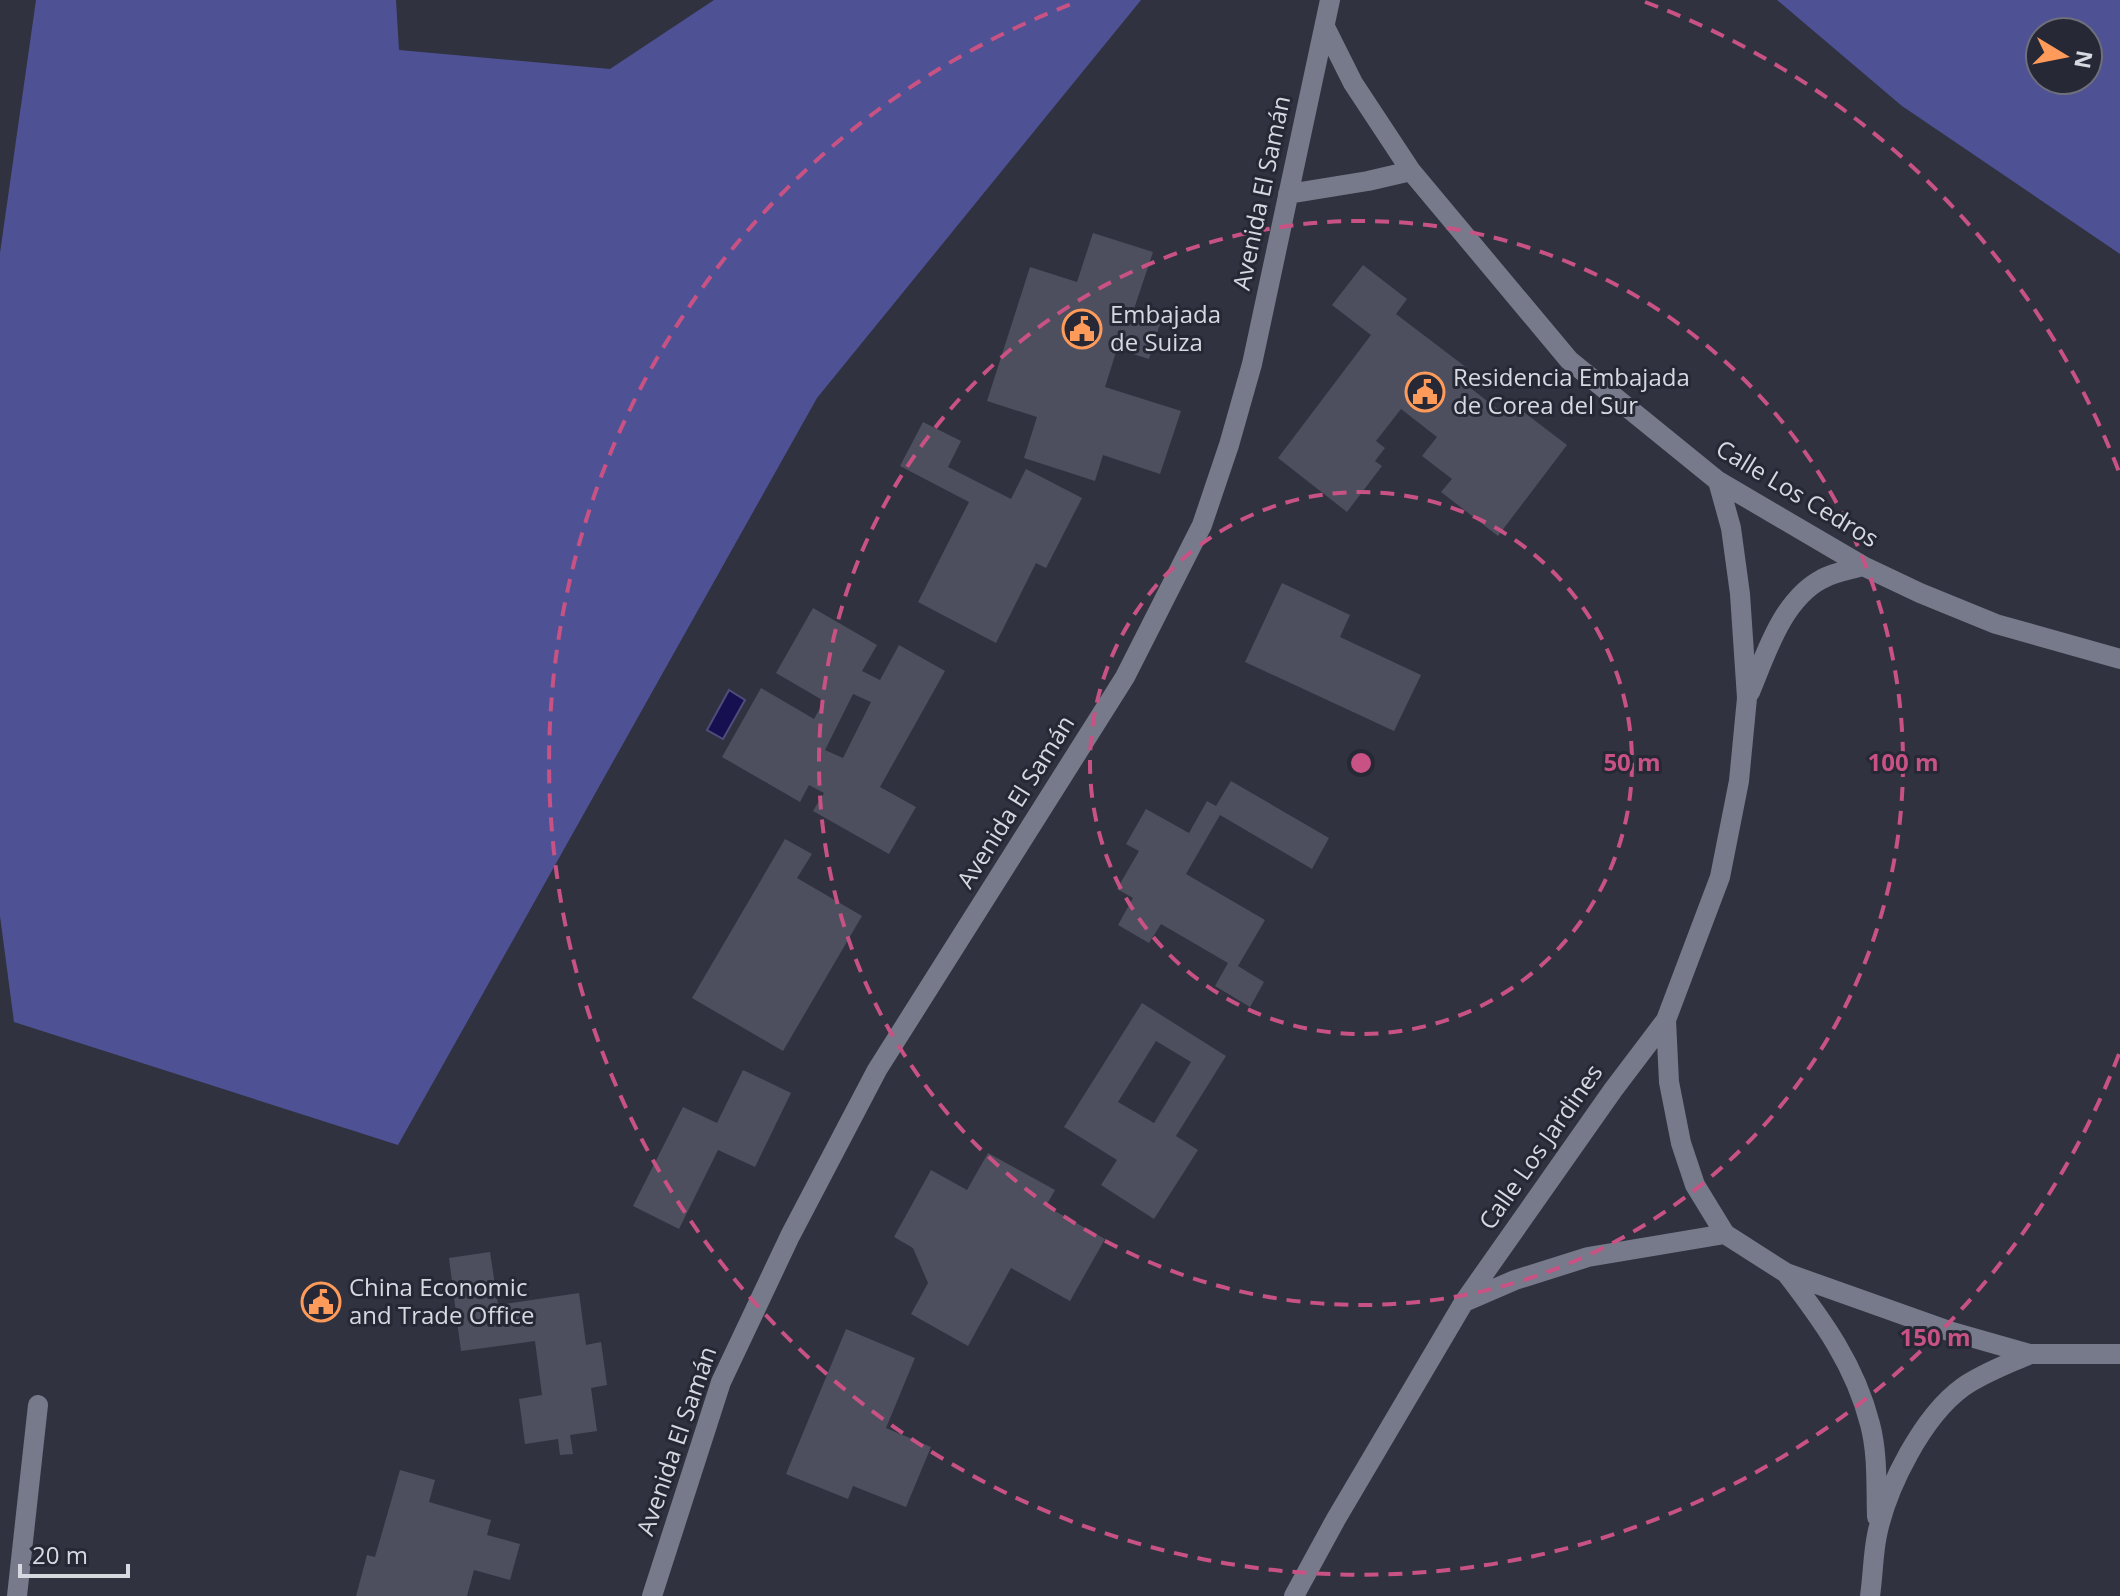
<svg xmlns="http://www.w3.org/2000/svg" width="2120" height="1596" viewBox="0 0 2120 1596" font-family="'Open Sans',sans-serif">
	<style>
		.green { fill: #4e5295; fill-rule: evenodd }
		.water { fill: #171050; stroke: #514c7c; stroke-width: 2 }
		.building { fill: #4d4f5e; fill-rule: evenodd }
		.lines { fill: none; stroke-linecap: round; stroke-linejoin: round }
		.minor { stroke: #777a8a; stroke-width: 20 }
		.ring { fill: none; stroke: #c85283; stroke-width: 4; stroke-dasharray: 14 10 }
		.labels { text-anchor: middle; stroke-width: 6; stroke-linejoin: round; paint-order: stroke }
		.street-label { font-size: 24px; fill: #d7d9e1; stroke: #262835 }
		.poi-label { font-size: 24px; fill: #d7d9e1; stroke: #262835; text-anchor: start }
		.centre { fill: #c85283; stroke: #262835; stroke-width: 4 }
		.ring-label { font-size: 24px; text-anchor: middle; font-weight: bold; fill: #c85283; stroke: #262835; stroke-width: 6; stroke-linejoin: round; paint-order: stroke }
	</style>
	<rect width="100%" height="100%" fill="#303240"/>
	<path class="green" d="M36 0H396L399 50 610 69 714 0H1141L817 398 398 1145 14 1022 0 916V253Z
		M1777 0H2120V254L1902 106ZM2040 32H2088V80H2040Z"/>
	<path class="water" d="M729 690 745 700 723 739 707 730Z"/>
	<path class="building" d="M1093 233 1153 252 1132 315 1160 324 1149 359 1117 349 1105 387 1181 411 1160 474 1103 455 1095 481 1024 458 1037 417 987 401 1030 267 1077 282Z
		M1363 265 1407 299 1396 314 1467 368 1459 379 1505 415 1513 404 1567 445 1498 536 1441 492 1452 479 1422 456 1437 437 1401 409 1376 441 1385 448 1375 461 1382 466 1347 512 1278 458 1371 335 1332 305Z
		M923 422 961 441 948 467 1011 499 1026 469 1082 498 1046 568 1036 563 996 643 918 602 969 502 900 466Z
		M1282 583 1350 615 1340 637 1421 675 1394 731 1245 662Z
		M813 608 877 645 862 671 880 680 899 645 945 671 880 787 916 807 889 854 813 811 824 793 809 785 800 802 722 757 761 688 814 719 824 701 776 673ZM853 694 871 702 843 758 825 750Z
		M1231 781 1329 838 1312 869 1220 815 1186 874 1265 920 1238 966 1264 982 1250 1007 1215 986 1228 963 1161 924 1149 943 1118 925 1133 898 1117 889 1139 851 1126 844 1146 809 1189 833 1207 801 1216 806Z
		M785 839 812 854 797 878 862 916 783 1051 692 998Z
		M1142 1003 1226 1056 1176 1136 1198 1150 1154 1219 1101 1185 1117 1160 1064 1127ZM1156 1041 1191 1062 1154 1123 1118 1102Z
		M743 1070 791 1093 755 1167 718 1150 679 1229 633 1206 683 1107 717 1123Z
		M988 1153 1055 1190 1046 1206 1105 1239 1070 1301 1011 1268 968 1346 911 1314 928 1283 913 1248 894 1237 931 1170 967 1190Z
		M490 1252 498 1305 579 1293 586 1345 601 1342 607 1385 591 1388 597 1431 570 1435 573 1454 560 1455 558 1439 525 1444 519 1399 542 1395 535 1341 461 1351 449 1258Z
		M846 1329 915 1358 886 1428 931 1447 906 1507 853 1486 848 1499 786 1474Z
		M400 1470 435 1480 429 1502 491 1520 487 1535 520 1544 510 1580 474 1570 467 1596H356L367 1555 375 1557Z"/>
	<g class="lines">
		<path class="minor" d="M1325 27 1353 83 1411 171 1569 360 1718 481 1863 566 1920 593 1996 624 2120 659
			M1288 194 1368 181 1411 171
			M1750 692C1766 654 1782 600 1822 579 1834 572 1850 570 1863 566
			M1666 1020 1669 1082 1681 1143 1695 1185 1725 1234 1786 1273 1949 1331 2030 1354H2120
			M1786 1273C1823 1321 1855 1365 1870 1424 1878 1454 1876 1487 1877 1517
			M1464 1302 1515 1280 1588 1257 1725 1234
			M17 1596 38 1405
			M652 1596 721 1382 790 1236 877 1070 1125 677 1202 525 1229 445 1252 364 1330 0
			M1294 1596 1336 1519 1464 1302 1613 1090 1666 1020 1720 877 1739 781 1747 698 1740 594 1731 528 1718 481
			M1870 1596C1873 1576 1873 1554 1877 1535 1887 1486 1923 1416 1963 1387 1983 1373 2008 1364 2030 1354"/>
	</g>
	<g class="ring">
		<circle cx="1361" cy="763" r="271"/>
		<circle cx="1361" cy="763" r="542"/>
		<path d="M2119 1054A812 812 0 1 1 1077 2M1645 2A812 812 0 0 1 2119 472"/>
	</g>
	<defs>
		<g id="civic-ring" transform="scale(2)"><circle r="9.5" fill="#262835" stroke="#ff9b5a" stroke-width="1.5"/><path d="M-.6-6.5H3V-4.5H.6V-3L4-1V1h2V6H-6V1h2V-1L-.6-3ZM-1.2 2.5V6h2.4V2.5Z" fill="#ff9b5a"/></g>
	</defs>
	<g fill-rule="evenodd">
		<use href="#civic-ring" x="1082" y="329"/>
		<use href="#civic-ring" x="1425" y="392"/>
		<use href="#civic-ring" x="321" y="1302"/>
	</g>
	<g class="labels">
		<g class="street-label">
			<text transform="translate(1262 193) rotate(-78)" y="8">Avenida El Samán</text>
			<text transform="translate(1797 494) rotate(31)" y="8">Calle Los Cedros</text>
			<text transform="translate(1016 802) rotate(-58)" y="8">Avenida El Samán</text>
			<text transform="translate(1541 1147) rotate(-55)" y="8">Calle Los Jardines</text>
			<text transform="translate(677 1441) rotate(-71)" y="8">Avenida El Samán</text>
		</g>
		<g class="poi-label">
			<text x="1110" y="323">Embajada<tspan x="1110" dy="28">de Suiza</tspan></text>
			<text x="1453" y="386">Residencia Embajada<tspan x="1453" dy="28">de Corea del Sur</tspan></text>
			<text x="349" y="1296">China Economic<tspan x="349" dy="28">and Trade Office</tspan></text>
		</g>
	</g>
	<circle cx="1361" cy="763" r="12" class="centre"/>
	<g class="ring-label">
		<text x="1632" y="771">50 m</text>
		<text x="1903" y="771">100 m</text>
		<text x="1935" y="1346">150 m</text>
	</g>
	<g transform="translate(2064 56) rotate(100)"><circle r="38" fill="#262835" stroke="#6d6f7a" stroke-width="2"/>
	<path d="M0-6L14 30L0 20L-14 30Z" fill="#ff9b5a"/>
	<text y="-12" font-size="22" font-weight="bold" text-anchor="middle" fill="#d7d9e1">N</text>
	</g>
	<path d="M20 1564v12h108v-12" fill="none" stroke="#d7d9e1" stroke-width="4"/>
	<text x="32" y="1564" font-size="24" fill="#d7d9e1" stroke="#262835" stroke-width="6" paint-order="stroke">20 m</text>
</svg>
